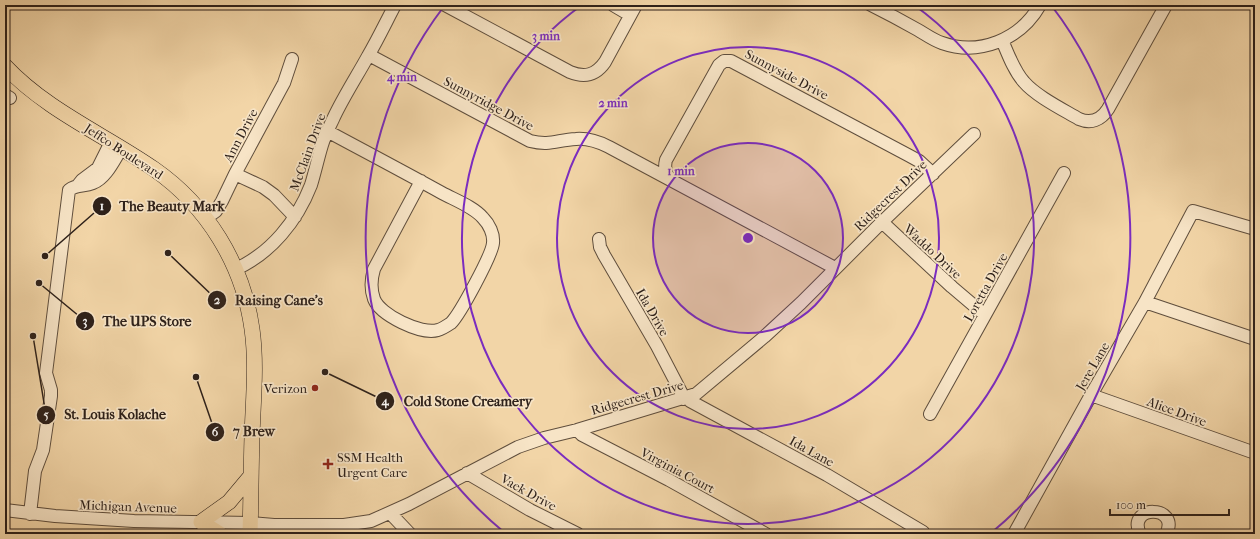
<svg xmlns="http://www.w3.org/2000/svg" width="1260" height="539" viewBox="0 0 1260 539" font-family="'IM FELL French Canon',serif">
	<style>
		.lines { fill: none; stroke-linecap: round; stroke-linejoin: round }
		.minor-casing { stroke: #5f4e3d; stroke-width: 14 }
		.major-casing { stroke: #2e211a; stroke-width: 16 }
		.minor { stroke: #f7e4c6; stroke-width: 12 }
		.major { stroke: #f2d5a7; stroke-width: 15 }
		.ring { fill: none; stroke: #7b2cbf; stroke-width: 2 }
		.poi-dot { fill: #8f2418; stroke: #f7e4c6; stroke-width: 1.5 }
		.labels { text-anchor: middle; stroke-width: 3.5; stroke-linejoin: round; paint-order: stroke }
		.street-label { font-size: 13px; fill: #2e211a; stroke: #f7e4c6 }
		.poi-label { font-size: 13px; fill: #2e211a; stroke: #f7e4c6; text-anchor: end }
		.centre { fill: #7b2cbf; stroke: #f7e4c6; stroke-width: 2 }
		.ring-label { font-size: 12px; text-anchor: middle; font-weight: bold; fill: #7b2cbf; stroke: #f7e4c6; stroke-width: 3.5; stroke-linejoin: round; paint-order: stroke }
		.leader { fill: none; stroke: #2e211a; stroke-width: 1.5 }
		.callout-dot { fill: #2e211a; stroke: #f7e4c6; stroke-width: 1.5 }
		.mark-label { font-size: 12px; text-anchor: middle; font-weight: bold; fill: #fff }
		.callout-label { font-size: 14px; text-anchor: middle; font-weight: bold; fill: #2e211a; stroke: #f7e4c6; stroke-width: 3.5; stroke-linejoin: round; paint-order: stroke }
	</style>
	<rect width="100%" height="100%" fill="#f2d5a7"/>
	<filter id="stains"><feTurbulence type="fractalNoise" baseFrequency=".005" numOctaves="4"/><feColorMatrix values="0 0 0 0 .2 0 0 0 0 .09 0 0 0 0 .02 0 0 0 .5 -.17"/></filter>
	<radialGradient id="worn" r=".72"><stop offset=".6" stop-color="#630" stop-opacity="0"/><stop offset="1" stop-color="#630" stop-opacity=".3"/></radialGradient>
	<g class="lines">
		<g class="minor-casing">
			<path id="minor" d="M445 5 570 72C585 78 596 75 605 62L636 5
				M613 5 630 15
				M871 5C887 13 902 21 918 30 925 34 933 40 942 43 979 56 1020 40 1040 5
				M1002 40C1008 54 1014 71 1024 82 1036 96 1062 109 1079 119 1091 124 1101 120 1108 109L1166 5
				M369 55 530 141C550 146 557 140 576 139 588 138 599 142 609 147L835 268
				M5 95 10 98
				M327 131C366 152 404 172 442 193 455 200 474 207 483 218 489 224 494 234 493 243 492 255 460 314 451 323 448 325 442 329 438 330 421 335 380 315 374 299 370 288 371 279 374 269L421 181
				M235 174 263 187 274 195 295 217
				M671 180C665 174 664 168 666 160L719 65 724 61H731L908 155 919 161 933 174
				M78 185 82 180 98 168 111 142
				M206 218 216 211 222 201 235 174 284 83 292 59
				M882 222 952 287 985 315
				M599 239 600 247 604 255 657 346 681 392 683 399
				M236 269C271 253 297 221 311 185 315 172 318 158 322 145 325 135 330 126 334 117 344 96 357 76 368 56 378 39 386 22 395 5
				M1145 302 1255 339
				M1091 395 1255 453
				M687 397 690 401 827 475 923 532
				M930 414 1064 173
				M577 430 582 435 669 480 766 534
				M467 473 530 510 578 534
				M5 510 55 516 134 521 250 523 274 525H344L371 521 409 504 518 447 544 438 577 430 696 394 764 337 801 303 882 222 974 134
				M390 513 410 534
				M30 514 35 471 43 450 51 396V390L46 373 69 190C77 184 84 187 93 183 106 178 114 160 121 149
				M1014 534 1091 395 1145 302 1193 211 1255 229
				M1140 534C1126 504 1181 505 1166 534"/>
		</g>
		<g class="major-casing">
			<path id="major" d="M5 66C46 110 105 135 154 169 207 206 243 264 252 329 257 364 253 402 252 437 251 470 251 502 250 534
				M220 534 201 522 229 502 250 477"/>
		</g>
		<use href="#minor" class="minor"/>
		<use href="#major" class="major"/>
	</g>
	<circle cx="748" cy="238" r="95" fill="#7b2cbf" fill-opacity=".12"/>
	<g class="ring">
		<circle cx="748" cy="238" r="95"/>
		<circle cx="748" cy="238" r="191"/>
		<path d="M914 5A286 286 0 1 1 582 5"/>
		<path d="M505 533A382 382 0 0 1 445 5M1051 5A382 382 0 0 1 991 533"/>
	</g>
	<g class="poi-dot">
		<circle cx="315" cy="388" r="4"/>
		<path d="M326 458h4v4h4v4h-4v4h-4v-4h-4v-4h4z"/>
	</g>
	<g class="labels">
		<g class="street-label">
			<text transform="translate(787 74) rotate(28)" y="5">Sunnyside Drive</text>
			<text transform="translate(489 103) rotate(28)" y="5">Sunnyridge Drive</text>
			<text transform="translate(240 135) rotate(-62)" y="5">Ann Drive</text>
			<text transform="translate(124 151) rotate(33)" y="5">Jeffco Boulevard</text>
			<text transform="translate(307 152) rotate(-70)" y="5">McClain Drive</text>
			<text transform="translate(890 195) rotate(-44)" y="5">Ridgecrest Drive</text>
			<text transform="translate(933 251) rotate(43)" y="5">Waddo Drive</text>
			<text transform="translate(985 287) rotate(-61)" y="5">Loretta Drive</text>
			<text transform="translate(653 312) rotate(60)" y="5">Ida Drive</text>
			<text transform="translate(1092 366) rotate(-60)" y="5">Jere Lane</text>
			<text transform="translate(637 397) rotate(-16)" y="5">Ridgecrest Drive</text>
			<text transform="translate(1177 411) rotate(20)" y="5">Alice Drive</text>
			<text transform="translate(812 451) rotate(29)" y="5">Ida Lane</text>
			<text transform="translate(678 470) rotate(28)" y="5">Virginia Court</text>
			<text transform="translate(529 492) rotate(29)" y="5">Vaek Drive</text>
			<text transform="translate(128 506) rotate(2)" y="5">Michigan Avenue</text>
		</g>
		<g class="poi-label">
			<text x="307" y="393">Verizon</text>
			<text x="337" y="462" text-anchor="start">SSM Health<tspan x="337" dy="15">Urgent Care</tspan></text>
		</g>
	</g>
	<circle cx="748" cy="238" r="6" class="centre"/>
	<g class="ring-label">
		<text x="546" y="40">3 min</text>
		<text x="402" y="81">4 min</text>
		<text x="613" y="107">2 min</text>
		<text x="681" y="175">1 min</text>
	</g>
	<path class="leader" d="M45 256L102 206M168 253L217 300M39 283L85 321M325 372L385 401M33 336L46 415M196 377L215 432"/>
	<g class="callout-dot">
		<circle cx="45" cy="256" r="4"/>
		<circle cx="168" cy="253" r="4"/>
		<circle cx="39" cy="283" r="4"/>
		<circle cx="325" cy="372" r="4"/>
		<circle cx="33" cy="336" r="4"/>
		<circle cx="196" cy="377" r="4"/>
		<circle cx="102" cy="206" r="10"/>
		<circle cx="217" cy="300" r="10"/>
		<circle cx="85" cy="321" r="10"/>
		<circle cx="385" cy="401" r="10"/>
		<circle cx="46" cy="415" r="10"/>
		<circle cx="215" cy="432" r="10"/>
	</g>
	<g class="mark-label">
		<text x="102" y="210">1</text>
		<text x="217" y="304">2</text>
		<text x="85" y="325">3</text>
		<text x="385" y="405">4</text>
		<text x="46" y="419">5</text>
		<text x="215" y="436">6</text>
	</g>
	<g class="callout-label">
		<text x="172" y="211">The Beauty Mark</text>
		<text x="279" y="305">Raising Cane's</text>
		<text x="147" y="326">The UPS Store</text>
		<text x="468" y="406">Cold Stone Creamery</text>
		<text x="115" y="419">St. Louis Kolache</text>
		<text x="254" y="436">7 Brew</text>
	</g>
	<rect width="1260" height="539" fill="none" stroke="#f2d5a7" stroke-width="20"/>
	<rect x="6" y="6" width="1248" height="527" fill="none" stroke="#2e211a" stroke-width="2"/>
	<rect x="10" y="10" width="1240" height="519" fill="none" stroke="#2e211a"/>
	<path d="M1110 509v6h119v-6" fill="none" stroke="#2e211a" stroke-width="2"/>
	<text x="1116" y="509" font-size="12" fill="#2e211a" stroke="#f7e4c6" stroke-width="3" paint-order="stroke">100 m</text>
	<rect width="100%" height="100%" filter="url(#stains)"/>
	<rect width="100%" height="100%" fill="url(#worn)"/>
</svg>
